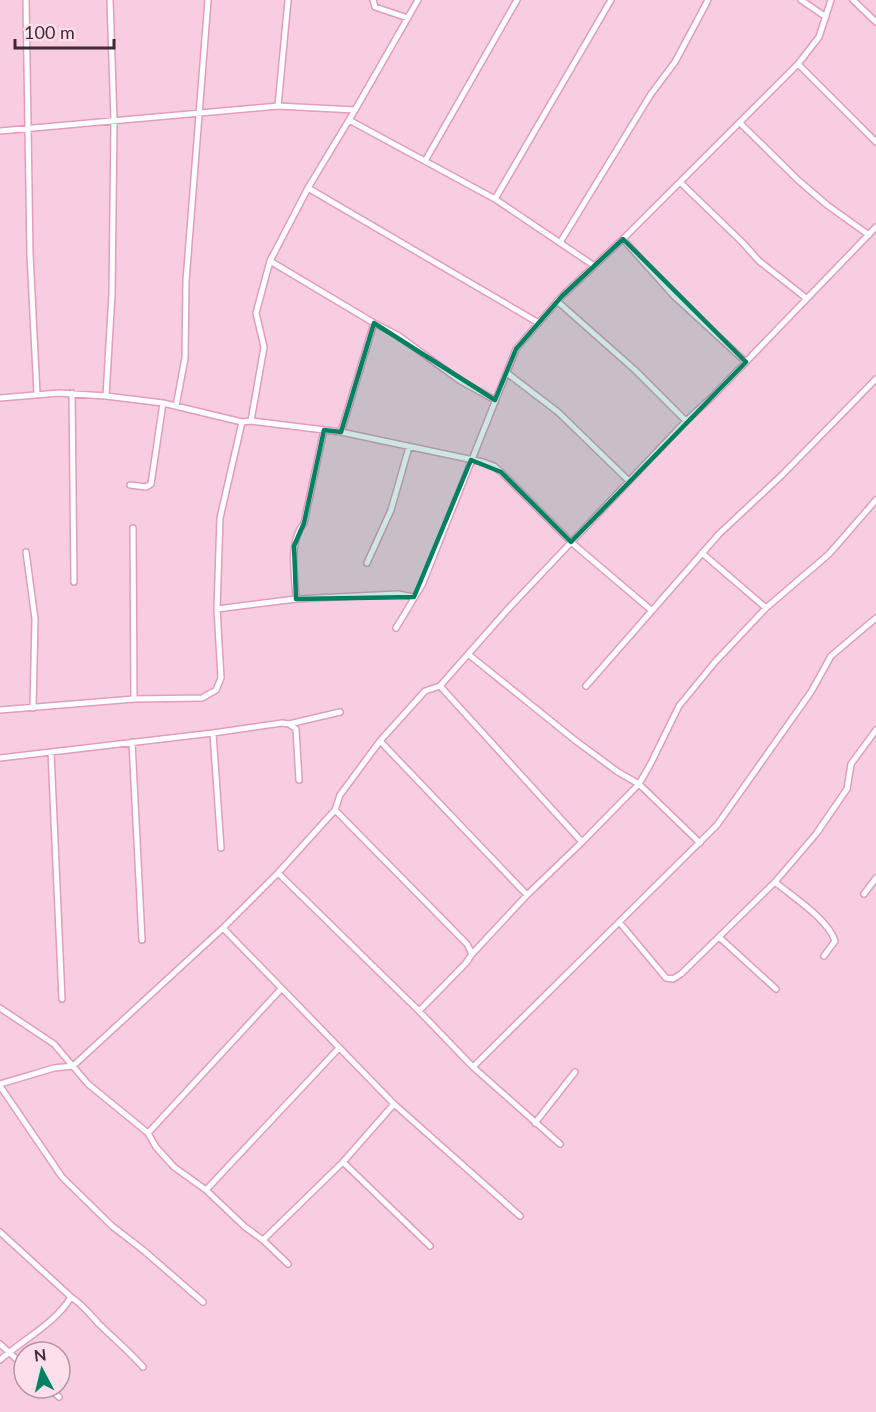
<svg xmlns="http://www.w3.org/2000/svg" width="876" height="1412" viewBox="0 0 876 1412" font-family="Lato,sans-serif">
	<style>
		.lines { fill: none; stroke-linecap: round; stroke-linejoin: round }
		.street-casing { stroke: #e19cbe; stroke-width: 8 }
		.street { stroke: #fff; stroke-width: 5 }
		.marked { fill: #008162; fill-opacity: 0.2; stroke: #008162; stroke-width: 4.5; stroke-linejoin: round }
	</style>
	<rect width="100%" height="100%" fill="#f9cde1"/>
	<g class="lines">
		<g class="street-casing">
			<path id="street" d="M26 0 30 254 37 394
				M373 0 375 7 408 18
				M801 0 826 17
				M853 0 876 22
				M798 64 876 142
				M278 106 288 0
				M349 120 495 199 593 265
				M740 123 798 180 827 205 869 235
				M0 131 278 106 355 110
				M425 161 517 0
				M680 182 743 243 759 261 806 298
				M308 188 537 322
				M495 199 611 0
				M623 239 675 297 746 362
				M561 241 651 94 675 62 708 0
				M270 261 374 323 399 336 459 380 495 400
				M557 301 635 370 686 421
				M507 373 558 412 629 481
				M72 393 74 582
				M106 396 112 294 114 121 110 0
				M0 398 59 393 106 396 163 403 242 422 251 421 341 432 483 462 494 466 501 472 571 542 651 610
				M176 406 185 358 186 281 208 0
				M251 421 264 347 256 313 270 261 308 188 355 110 418 0
				M341 432 374 323
				M130 485 146 487 151 484 163 403
				M133 528 134 699
				M26 552 35 619 33 708
				M702 553 766 608 829 554 876 500
				M367 563 391 510 409 447
				M296 599C295 574 288 543 304 523L324 430
				M217 609 296 599 398 594 414 597
				M396 628 422 585 516 349 562 296 623 239 798 64 819 37 831 0
				M468 654 576 741 618 772 639 784 700 843
				M440 686 582 842
				M586 686 719 534 781 476 876 379
				M0 710 134 699 202 698 216 690 221 678 217 609 220 518 242 422
				M289 724 296 729 299 780
				M213 733 221 848
				M380 741 527 895
				M132 742 142 940
				M51 752 62 999
				M0 758 213 733 282 723 289 724 340 712
				M335 810 467 944 472 954 466 963 419 1011
				M278 873 419 1011 473 1067 560 1144
				M775 882C793 897 828 919 835 941L824 956
				M864 894 876 878
				M620 923 666 978 673 979 681 974 775 882 816 834 847 789 851 764 876 730
				M223 928 394 1104 520 1216
				M719 937 776 989
				M472 954 527 895 582 842 639 784 650 765 679 706 715 662 766 608
				M0 1008 54 1044 88 1084 148 1133 156 1147 174 1167 206 1190 245 1227 263 1240 288 1264
				M473 1067 717 825 811 692 831 656 876 618
				M0 1084 54 1068 73 1066 223 928 278 873 335 810 340 795 380 741 425 691 440 686 508 609 686 421 713 396 876 227
				M0 1086 62 1177 112 1226 143 1250 203 1302
				M535 1123 575 1072
				M148 1133 281 989
				M343 1162 430 1246
				M206 1190 339 1048
				M0 1232 71 1297C83 1305 89 1313 98 1323 113 1338 129 1351 143 1367
				M263 1240 343 1162 394 1104
				M0 1344 24 1366
				M0 1360C21 1341 57 1322 71 1297
				M49 1388 59 1397"/>
		</g>
		<use href="#street" class="street"/>
	</g>
	<path class="marked" d="M623 239 746 362 571 542 501 472 471 460 414 597 296 599 294 546 304 523 324 430 341 432 374 323 495 400 516 349 562 296Z"/>
	<g transform="translate(42 1370) rotate(353)"><circle r="28" fill="#fddfec" stroke="#b396a3" stroke-width="1.5"/>
	<path d="M0-4.5L10 22L0 15L-10 22Z" fill="#008162"/>
	<text y="-9" font-size="16" font-weight="bold" text-anchor="middle" fill="#432835">N</text>
	</g>
	<path d="M15 39v9h99v-9" fill="none" stroke="#432835" stroke-width="3"/>
	<text x="24" y="39" font-size="18" fill="#432835" stroke="#fddfec" stroke-width="4.5" paint-order="stroke">100 m</text>
</svg>
